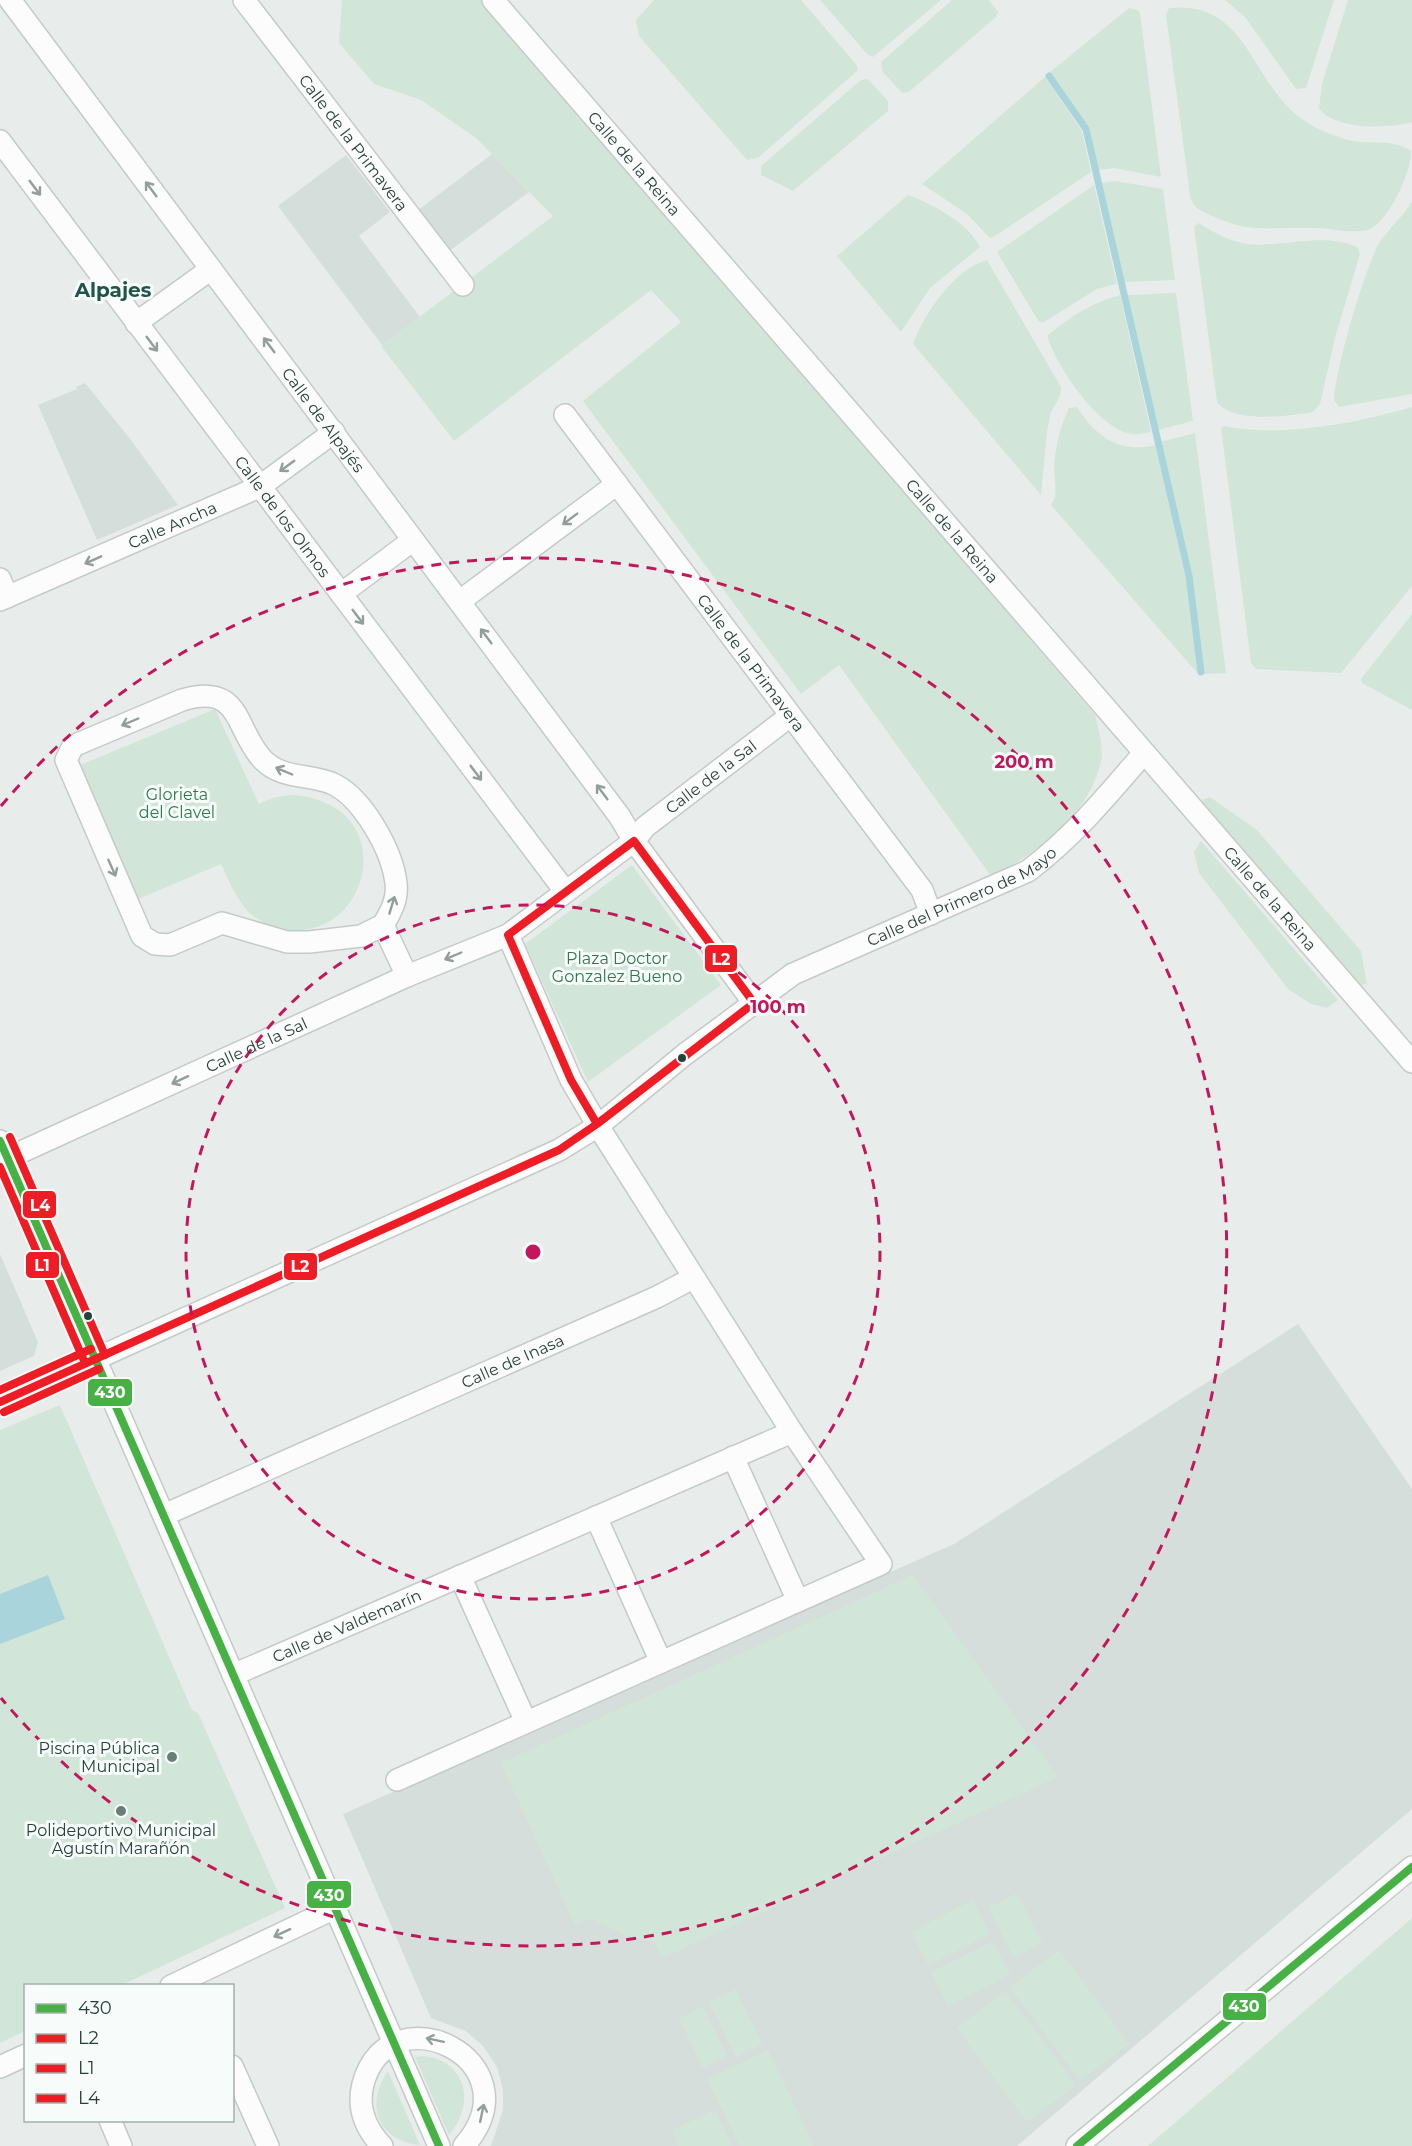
<svg xmlns="http://www.w3.org/2000/svg" width="1412" height="2146" viewBox="0 0 1412 2146" font-family="Montserrat,sans-serif">
	<style>
		.built { fill: #d6dedb }
		.green { fill: #d1e6d8 }
		.water { fill: #a9d4db }
		.lines { fill: none; stroke-linecap: round; stroke-linejoin: round }
		.stream { stroke: #a9d4db; stroke-width: 7 }
		.street-casing { stroke: #c5cac8; stroke-width: 24 }
		.street { stroke: #fcfcfc; stroke-width: 21 }
		.bus-1-casing { stroke: #f7fbf9; stroke-width: 12 }
		.bus-2-casing { stroke: #f7fbf9; stroke-width: 12 }
		.bus-3-casing { stroke: #f7fbf9; stroke-width: 12 }
		.bus-4-casing { stroke: #f7fbf9; stroke-width: 12 }
		.bus-1 { stroke: #48b146; stroke-width: 8 }
		.bus-2 { stroke: #ee1c25; stroke-width: 8 }
		.bus-3 { stroke: #ee1c25; stroke-width: 8 }
		.bus-4 { stroke: #ee1c25; stroke-width: 8 }
		.oneway { stroke: #909f9b }
		.ring { fill: none; stroke: #c2185b; stroke-width: 3; stroke-dasharray: 10 8 }
		.bus-dot { fill: #24423a; stroke: #f7fbf9; stroke-width: 2 }
		.poi-dot { fill: #697e78; stroke: #f7fbf9; stroke-width: 2 }
		.labels { text-anchor: middle; stroke-width: 6; stroke-linejoin: round; paint-order: stroke }
		.street-label { font-size: 16px; fill: #24423a; stroke: #f7fbf9 }
		.park-label { font-size: 16px; fill: #2d7a4b; stroke: #f7fbf9 }
		.poi-label { font-size: 16px; fill: #24423a; stroke: #f7fbf9; text-anchor: end }
		.quarter-label { font-size: 20px; font-weight: bold; fill: #1f5548; stroke: #f7fbf9 }
		.centre { fill: #c2185b; stroke: #f7fbf9; stroke-width: 3 }
		.ring-label { font-size: 18px; text-anchor: middle; font-weight: bold; fill: #c2185b; stroke: #f7fbf9; stroke-width: 6; stroke-linejoin: round; paint-order: stroke }
		.line-badge { stroke: #f7fbf9; stroke-width: 2 }
		.badge-label { font-size: 16px; text-anchor: middle; font-weight: bold; fill: #fff }
	</style>
	<rect width="100%" height="100%" fill="#e8edeb"/>
	<path class="built" d="M492 154 529 192 444 255 413 214Z
		M346 155 390 212 359 236 420 317 382 345 278 206Z
		M85 383 131 440 178 505 97 540 38 405 77 389 76 387Z
		M0 1254 38 1342 34 1356 0 1371Z
		M1298 1324 1412 1489V1809L1017 2146H491L503 2110V2090L497 2067 483 2046 466 2031 431 2018 343 1814 954 1544Z"/>
	<path class="green" d="M342 0H484L1095 715C1098 729 1104 746 1101 761 1090 814 1038 854 991 876L839 665 801 694 583 401 681 322 651 290 454 441 381 346 553 216 476 138 421 100 374 84 339 43Z
		M654 0H801L856 64 858 70 758 158 747 160 639 36 636 20Z
		M820 0H941L873 57 867 54Z
		M952 0H989L998 12 996 17 909 92 902 93 882 71 881 62Z
		M1225 0H1334L1306 88 1296 89 1245 17Z
		M1348 0H1412V122C1390 129 1333 130 1319 108L1322 84Z
		M1129 8 1138 10 1140 13 1161 177 1114 168 1098 170 1088 127 1050 72Z
		M1169 8C1243 0 1250 72 1292 111 1308 126 1331 136 1353 141 1372 144 1394 139 1411 151 1412 171 1389 221 1370 229 1354 235 1331 228 1315 228 1274 226 1252 235 1212 216 1202 211 1192 208 1190 195L1166 15Z
		M1045 77 1082 131 1091 172 995 236 990 238 967 214 922 184Z
		M868 79 888 101V111L793 191 761 175V166L861 80Z
		M1115 181 1163 189 1175 280 1124 282 1100 183Z
		M1094 185 1117 284 1097 289 1044 322H1039L997 252Z
		M908 195C932 204 969 223 980 247L930 288 901 332 837 256Z
		M1412 202V394L1339 407 1334 400C1336 367 1363 275 1378 245 1385 232 1403 217 1412 202Z
		M1199 223C1212 232 1230 241 1246 244 1279 248 1329 231 1358 248L1360 254 1335 338 1320 404 1313 412C1289 416 1233 424 1217 402L1194 227Z
		M987 260 1061 387 1060 396 1051 412 1047 432 1041 495 913 344C923 315 955 268 987 260Z
		M1176 293 1193 421 1158 430 1127 295Z
		M1120 295 1151 432C1142 434 1133 436 1124 432 1094 421 1058 368 1048 339V335C1069 317 1093 302 1120 295Z
		M1077 407C1095 436 1120 454 1155 445L1186 579 1199 675 1051 505C1059 494 1054 482 1054 468 1055 447 1060 427 1069 408Z
		M1412 407V586L1341 673 1256 669 1251 663 1221 428 1224 426C1280 438 1357 423 1412 407Z
		M1195 433 1226 673 1204 674 1192 578 1160 442Z
		M1412 614V710L1362 683 1361 679Z
		M215 709 259 804C283 792 304 793 328 804 396 836 359 947 279 928 267 925 253 918 245 908 234 894 228 879 221 864L136 900 78 766Z
		M1210 797 1257 830 1361 951 1367 983 1361 986 1354 981 1199 801Z
		M1201 841 1338 1000 1327 1008 1311 1004 1288 989 1199 873 1194 852Z
		M632 865 721 985 588 1082 525 944Z
		M60 1405 192 1710 198 1713 285 1908 122 1985 26 1986 25 2031 0 2043V1430Z
		M913 1575 1058 1777 662 1958 654 1941 633 1938 591 1919 575 1925 501 1763Z
		M1017 1893 1042 1943 1014 1958 989 1908Z
		M973 1900 990 1934 928 1965 911 1932Z
		M1412 1918V2146H1148Z
		M993 1941 1010 1975 948 2006 931 1972Z
		M1059 1950 1129 2044 1080 2080 1010 1987Z
		M735 1989 762 2044 736 2057 709 2002Z
		M1005 1991 1076 2085 1027 2122 957 2028Z
		M703 2007 727 2056 703 2068 679 2018Z
		M768 2050 814 2146H740L707 2079Z
		M424 2056C467 2061 476 2104 449 2135L415 2057Z
		M388 2071 420 2145C378 2141 364 2104 388 2071Z
		M715 2110 732 2146H679L672 2130Z"/>
	<path class="water" d="M48 1575 65 1619 0 1644V1594Z"/>
	<g class="lines">
		<path class="stream" d="M1049 76 1086 129 1189 576 1201 672"/>
		<g class="street-casing">
			<g id="street">
				<path id="s1" d="M10 0 620 817 634 841 645 827 790 716"/>
				<path id="s2" d="M244 0 463 285"/>
				<path id="s3" d="M493 0 1412 1062"/>
				<path id="s4" d="M0 141 565 891"/>
				<path d="M136 323 211 269"/>
				<path id="s5" d="M565 415 922 890 931 914"/>
				<path d="M0 579 7 597"/>
				<path d="M341 594 413 540"/>
				<path id="s6" d="M0 600 259 487 334 432"/>
				<path d="M460 601 617 484"/>
				<path d="M383 925 361 936 309 942H287L222 923 170 945 155 944 142 936 66 760 73 746 182 700C242 682 234 729 263 760 282 779 308 774 331 783 362 796 392 850 396 883 398 899 391 912 383 925L407 976"/>
				<path d="M0 1141 439 2146"/>
				<path id="s7" d="M8 1158 407 976 508 935"/>
				<path id="s8" d="M0 1402 559 1150 598 1126 684 1055 793 974 1028 871C1073 837 1107 796 1143 754"/>
				<path d="M733 1457 798 1601"/>
				<path id="s9" d="M164 1515 657 1297 693 1278"/>
				<path d="M596 1517 661 1662"/>
				<path d="M460 1576 526 1722"/>
				<path id="s10" d="M233 1675 792 1432"/>
				<path d="M397 1780 881 1564 792 1432 598 1126 571 1080 508 935 634 841 754 1003"/>
				<path d="M171 1986 335 1908"/>
				<path d="M232 2066 268 2146"/>
				<path d="M0 2067 26 2055"/>
				<path d="M110 2120 121 2146"/>
				<path d="M382 2146C365 2128 357 2108 363 2084 389 1988 538 2061 464 2146"/>
				<path d="M1077 2146 1412 1867"/>
			</g>
		</g>
		<use href="#street" class="street"/>
		<g class="bus-1-casing">
			<path id="bus-1" d="M0 1141 439 2146
				M1077 2146 1412 1867"/>
		</g>
		<g class="bus-2-casing">
			<path id="bus-2" d="M634 841 754 1003 597 1124 571 1080 508 935Z
				M0 1402 559 1150 597 1124"/>
		</g>
		<g class="bus-3-casing">
			<path id="bus-3" d="M0 1167 85 1363
				M4 1412 99 1369"/>
		</g>
		<g class="bus-4-casing">
			<path id="bus-4" d="M10 1137 105 1355
				M0 1390 91 1349"/>
		</g>
		<use href="#bus-1" class="bus-1"/>
		<use href="#bus-2" class="bus-2"/>
		<use href="#bus-3" class="bus-3"/>
		<use href="#bus-4" class="bus-4"/>
	</g>
	<defs><path id="oneway-shaft" d="M-6 0H5M1.5-3L5.5 0L1.5 3" fill="none" stroke-width="1.6" stroke-linecap="round" stroke-linejoin="round" transform="scale(1.5)"/></defs>
	<g class="oneway">
		<use href="#oneway-shaft" transform="translate(35 188) rotate(53)"/>
		<use href="#oneway-shaft" transform="translate(151 189) rotate(-127)"/>
		<use href="#oneway-shaft" transform="translate(152 344) rotate(53)"/>
		<use href="#oneway-shaft" transform="translate(269 345) rotate(-127)"/>
		<use href="#oneway-shaft" transform="translate(287 466) rotate(144)"/>
		<use href="#oneway-shaft" transform="translate(570 519) rotate(143)"/>
		<use href="#oneway-shaft" transform="translate(93 560) rotate(156)"/>
		<use href="#oneway-shaft" transform="translate(358 617) rotate(53)"/>
		<use href="#oneway-shaft" transform="translate(486 636) rotate(-127)"/>
		<use href="#oneway-shaft" transform="translate(130 722) rotate(157)"/>
		<use href="#oneway-shaft" transform="translate(284 771) rotate(-157)"/>
		<use href="#oneway-shaft" transform="translate(476 773) rotate(53)"/>
		<use href="#oneway-shaft" transform="translate(602 792) rotate(-127)"/>
		<use href="#oneway-shaft" transform="translate(112 868) rotate(66)"/>
		<use href="#oneway-shaft" transform="translate(392 905) rotate(-73)"/>
		<use href="#oneway-shaft" transform="translate(453 956) rotate(157)"/>
		<use href="#oneway-shaft" transform="translate(180 1080) rotate(155)"/>
		<use href="#oneway-shaft" transform="translate(282 1933) rotate(155)"/>
		<use href="#oneway-shaft" transform="translate(435 2040) rotate(-168)"/>
		<use href="#oneway-shaft" transform="translate(482 2113) rotate(-78)"/>
	</g>
	<g class="ring">
		<circle cx="533" cy="1252" r="347"/>
		<path d="M1 806A694 694 0 1 1 1 1698"/>
	</g>
	<g class="bus-dot">
		<circle cx="682" cy="1058" r="5"/>
		<circle cx="88" cy="1316" r="5"/>
	</g>
	<g class="poi-dot">
		<circle cx="172" cy="1757" r="6"/>
		<circle cx="121" cy="1811" r="6"/>
	</g>
	<g class="labels">
		<g class="street-label">
			<text dy="6" stroke="none"><textPath href="#s2" startOffset="180">Calle de la Primavera</textPath></text>
			<text dy="6" stroke="none"><textPath href="#s3" startOffset="216">Calle de la Reina</textPath></text>
			<text dy="6" stroke="none"><textPath href="#s1" startOffset="524">Calle de Alpajés</textPath></text>
			<text dy="6" stroke="none"><textPath href="#s4" startOffset="470">Calle de los Olmos</textPath></text>
			<text dy="6" stroke="none"><textPath href="#s6" startOffset="188">Calle Ancha</textPath></text>
			<text dy="6" stroke="none"><textPath href="#s3" startOffset="702">Calle de la Reina</textPath></text>
			<text dy="6" stroke="none"><textPath href="#s5" startOffset="310">Calle de la Primavera</textPath></text>
			<text dy="6" stroke="none"><textPath href="#s1" startOffset="1148">Calle de la Sal</textPath></text>
			<text dy="6" stroke="none"><textPath href="#s8" startOffset="1092">Calle del Primero de Mayo</textPath></text>
			<text dy="6" stroke="none"><textPath href="#s3" startOffset="1188">Calle de la Reina</textPath></text>
			<text dy="6" stroke="none"><textPath href="#s7" startOffset="273">Calle de la Sal</textPath></text>
			<text dy="6" stroke="none"><textPath href="#s9" startOffset="381">Calle de Inasa</textPath></text>
			<text dy="6" stroke="none"><textPath href="#s10" startOffset="124">Calle de Valdemarín</textPath></text>
		</g>
		<g class="park-label">
			<text x="177" y="800">Glorieta<tspan x="177" dy="18">del Clavel</tspan></text>
			<text x="617" y="964">Plaza Doctor<tspan x="617" dy="18">Gonzalez Bueno</tspan></text>
		</g>
		<g class="poi-label">
			<text x="160" y="1754">Piscina Pública<tspan x="160" dy="18">Municipal</tspan></text>
			<text x="121" y="1836" text-anchor="middle">Polideportivo Municipal<tspan x="121" dy="18">Agustín Marañón</tspan></text>
		</g>
		<g class="quarter-label">
			<text x="113" y="297">Alpajes</text>
		</g>
	</g>
	<circle cx="533" cy="1252" r="9" class="centre"/>
	<g class="ring-label">
		<text x="1024" y="768">200 m</text>
		<text x="778" y="1013">100 m</text>
	</g>
	<g class="line-badge">
		<rect x="704" y="944" width="34" height="29" rx="6" fill="#ee1c25"/>
		<rect x="22" y="1190" width="35" height="29" rx="6" fill="#ee1c25"/>
		<rect x="25" y="1251" width="35" height="28" rx="6" fill="#ee1c25"/>
		<rect x="283" y="1252" width="35" height="29" rx="6" fill="#ee1c25"/>
		<rect x="87" y="1378" width="46" height="29" rx="6" fill="#48b146"/>
		<rect x="306" y="1880" width="46" height="29" rx="6" fill="#48b146"/>
		<rect x="1222" y="1992" width="45" height="29" rx="6" fill="#48b146"/>
	</g>
	<g class="badge-label">
		<text x="721" y="965">L2</text>
		<text x="40" y="1211">L4</text>
		<text x="42" y="1271">L1</text>
		<text x="300" y="1272">L2</text>
		<text x="110" y="1398">430</text>
		<text x="329" y="1901">430</text>
		<text x="1244" y="2012">430</text>
	</g>
	<rect x="24" y="1984" width="210" height="138" fill="#f7fbf9" stroke="#a3b1ad" stroke-width="1.5"/>
	<rect x="36" y="2004" width="30" height="9" fill="#48b146" stroke="#a3b1ad" stroke-width="1.5"/>
	<text x="78" y="2014" font-size="18" fill="#24423a">430</text>
	<rect x="36" y="2034" width="30" height="9" fill="#ee1c25" stroke="#a3b1ad" stroke-width="1.5"/>
	<text x="78" y="2044" font-size="18" fill="#24423a">L2</text>
	<rect x="36" y="2064" width="30" height="9" fill="#ee1c25" stroke="#a3b1ad" stroke-width="1.5"/>
	<text x="78" y="2074" font-size="18" fill="#24423a">L1</text>
	<rect x="36" y="2094" width="30" height="9" fill="#ee1c25" stroke="#a3b1ad" stroke-width="1.5"/>
	<text x="78" y="2104" font-size="18" fill="#24423a">L4</text>
</svg>
